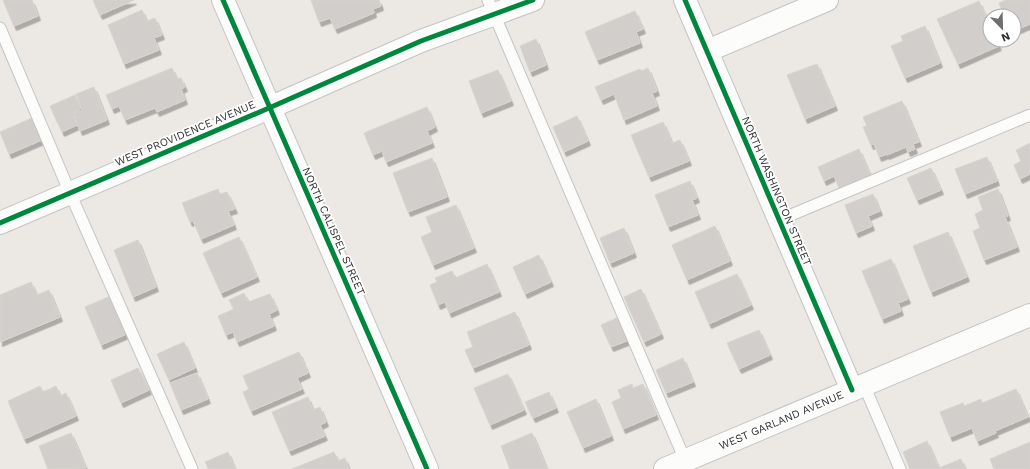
<svg xmlns="http://www.w3.org/2000/svg" width="1030" height="469" viewBox="0 0 1030 469" font-family="'Work Sans',sans-serif">
	<style>
		.building { fill: #d1cecb; stroke: #d7d4d0; filter: url(#shadow) }
		.lines { fill: none; stroke-linecap: round; stroke-linejoin: round }
		.lane-casing { stroke: #c5c4c5; stroke-width: 13 }
		.street-casing { stroke: #c5c4c5; stroke-width: 24 }
		.secondary-casing { stroke: #c5c4c5; stroke-width: 24 }
		.lane { stroke: #fcfcfb; stroke-width: 11 }
		.street { stroke: #fcfcfb; stroke-width: 22 }
		.secondary { stroke: #fcfcfb; stroke-width: 22 }
		.cycleway-casing { stroke: #fff; stroke-width: 8 }
		.cycleway { stroke: #00873e; stroke-width: 5 }
		.labels { text-anchor: middle; stroke-width: 3.5; stroke-linejoin: round; paint-order: stroke }
		.street-label { font-size: 11px; fill: #2e2e2e; stroke: #fff }
	</style>
	<defs>
		<filter id="shadow"><feDropShadow dx="2.5" dy="4.5" stdDeviation="0" flood-color="#0004"/></filter>
	</defs>
	<rect width="100%" height="100%" fill="#ece8e4"/>
	<path class="building" d="M3 0H32L38 16 14 26Z
		M93 0H134L100 15Z
		M311 0H379L381 6 373 9 374 13 335 29 330 18 319 22Z
		M1006 0H1030V24L1014 31V16H1004L999 3Z
		M979 1 990 26V40H996L999 46 958 64 937 19Z
		M142 10 147 21 155 18 162 35 154 38 159 50 124 64 108 25Z
		M635 11 643 29 636 32 640 43 597 60 585 32Z
		M925 26 940 63 905 78 891 46 903 41 901 36Z
		M536 39 546 65 530 72 520 46Z
		M817 64 835 106 805 119 787 75Z
		M172 68 177 79 181 78 185 87 181 89 185 100 157 112 155 108 125 120 119 106 112 109 106 95Z
		M648 68 657 91 652 93 657 106 624 120 614 94 601 100 595 87 640 69 641 71Z
		M498 70 511 101 481 113 469 81Z
		M94 87 107 120 80 131 73 113 82 110 76 94Z
		M75 95 81 108 71 113 77 125 62 132 50 106Z
		M902 101 919 142 913 144 915 149 908 152 906 147 887 155V154L879 157 874 144 871 145 863 127 867 126 863 117Z
		M427 107 435 127 427 131 432 143 386 162 382 151 373 155 364 133Z
		M577 116 588 141 564 152 553 127Z
		M32 118 42 140 9 154 0 132Z
		M663 122 672 143 680 140 689 161 649 177 631 135Z
		M1030 143V174L1020 179 1014 165 1021 161 1016 150Z
		M859 149 871 177 840 190 834 176 824 181 818 167Z
		M987 157 997 181 965 194 955 169Z
		M432 158 447 197 408 212 393 173Z
		M931 168 941 190 917 200 907 178Z
		M690 181 697 198 692 200 698 215 668 227 655 195Z
		M218 189 220 194 227 192 235 209 228 211 234 225 201 239 193 221 190 222 182 203Z
		M998 189 1008 216 1005 217 1017 247 984 260 973 231 980 228 975 214 983 210 978 197Z
		M873 194 880 211 868 216 872 226 856 233 845 205Z
		M456 205 474 248 433 265 421 237 432 232 426 217Z
		M715 226 730 261 687 280 672 245Z
		M624 228 634 253 610 263 600 238Z
		M948 232 967 277 931 292 913 246Z
		M239 237 257 277 221 293 203 253Z
		M138 240 156 287 133 297 114 250Z
		M539 255 551 282 525 294 513 267Z
		M891 259 908 299 898 303 901 311 882 319 862 271Z
		M487 264 499 292 449 313 445 302 438 305 430 285 437 282 435 278 452 271 455 278Z
		M737 274 751 305 709 324 695 292Z
		M31 282 37 295 49 290 60 317 0 342V295Z
		M641 289 661 334 644 342 624 297Z
		M244 293 248 302 270 294 277 310 269 314 274 326 237 342 233 332 226 335 218 316 234 309 229 300Z
		M113 295 129 333 101 345 85 307Z
		M515 312 529 345 473 368 465 350 473 347 467 332Z
		M619 317 629 340 611 347 601 325Z
		M759 330 770 355 739 369 727 343Z
		M184 342 195 368 169 380 157 354Z
		M299 352 308 373 297 378 302 389 251 411 243 392 249 389 243 376Z
		M683 358 693 382 666 393 656 370Z
		M138 368 149 390 121 403 111 380Z
		M197 373 208 399 181 410 170 383Z
		M508 374 524 410 490 425 474 388Z
		M632 384 633 388 643 384 656 415 623 429 612 402 621 398 618 390Z
		M40 386 43 392 56 386 60 396 66 393 76 416 24 439 8 401Z
		M1016 389 1028 417 995 431 996 433 977 441 972 428 950 437 940 412 963 403 964 406 981 399 982 403Z
		M549 392 556 408 533 418 525 402Z
		M308 397 313 410 320 407 326 422 320 425 325 436 289 451 272 412Z
		M596 399 611 436 583 448 567 412Z
		M71 433 86 468 48 469 39 446Z
		M532 433 547 469H510L501 446Z
		M927 441 939 468 961 459 965 469H910L903 452Z
		M1030 442V469H994L990 459Z
		M228 452 235 469H209L205 462Z
		M334 452 338 461 345 458 349 469H292Z"/>
	<g class="lines">
		<g class="lane-casing">
			<path id="lane" d="M488 0 685 460
				M0 28 70 193 192 469
				M779 220 1030 115
				M864 385 900 469"/>
		</g>
		<g class="street-casing">
			<path id="street" d="M223 0 427 469
				M685 0 852 390
				M707 51 827 0
				M0 223 269 108 421 41 533 0"/>
		</g>
		<g class="secondary-casing">
			<path id="secondary" d="M665 469 1030 315"/>
		</g>
		<use href="#lane" class="lane"/>
		<use href="#street" class="street"/>
		<use href="#secondary" class="secondary"/>
		<g class="cycleway-casing">
			<path id="cycleway" d="M223 0 427 469
				M685 0 852 390
				M0 223 269 108 421 41 533 0"/>
		</g>
		<use href="#cycleway" class="cycleway"/>
	</g>
	<g class="labels">
		<g class="street-label">
			<text transform="translate(185 133) rotate(-23)" y="4">WEST PROVIDENCE AVENUE</text>
			<text transform="translate(777 191) rotate(67)" y="4">NORTH WASHINGTON STREET</text>
			<text transform="translate(334 231) rotate(66)" y="4">NORTH CALISPEL STREET</text>
			<text transform="translate(781 420) rotate(-23)" y="4">WEST GARLAND AVENUE</text>
		</g>
	</g>
	<g transform="translate(1002 28) rotate(157)"><circle r="19" fill="#ffffff" stroke="#ababab"/>
	<path d="M0-3L7 15L0 10L-7 15Z" fill="#706f6e"/>
	<text y="-6" font-size="11" font-weight="bold" text-anchor="middle" fill="#2e2e2e">N</text>
	</g>
</svg>
